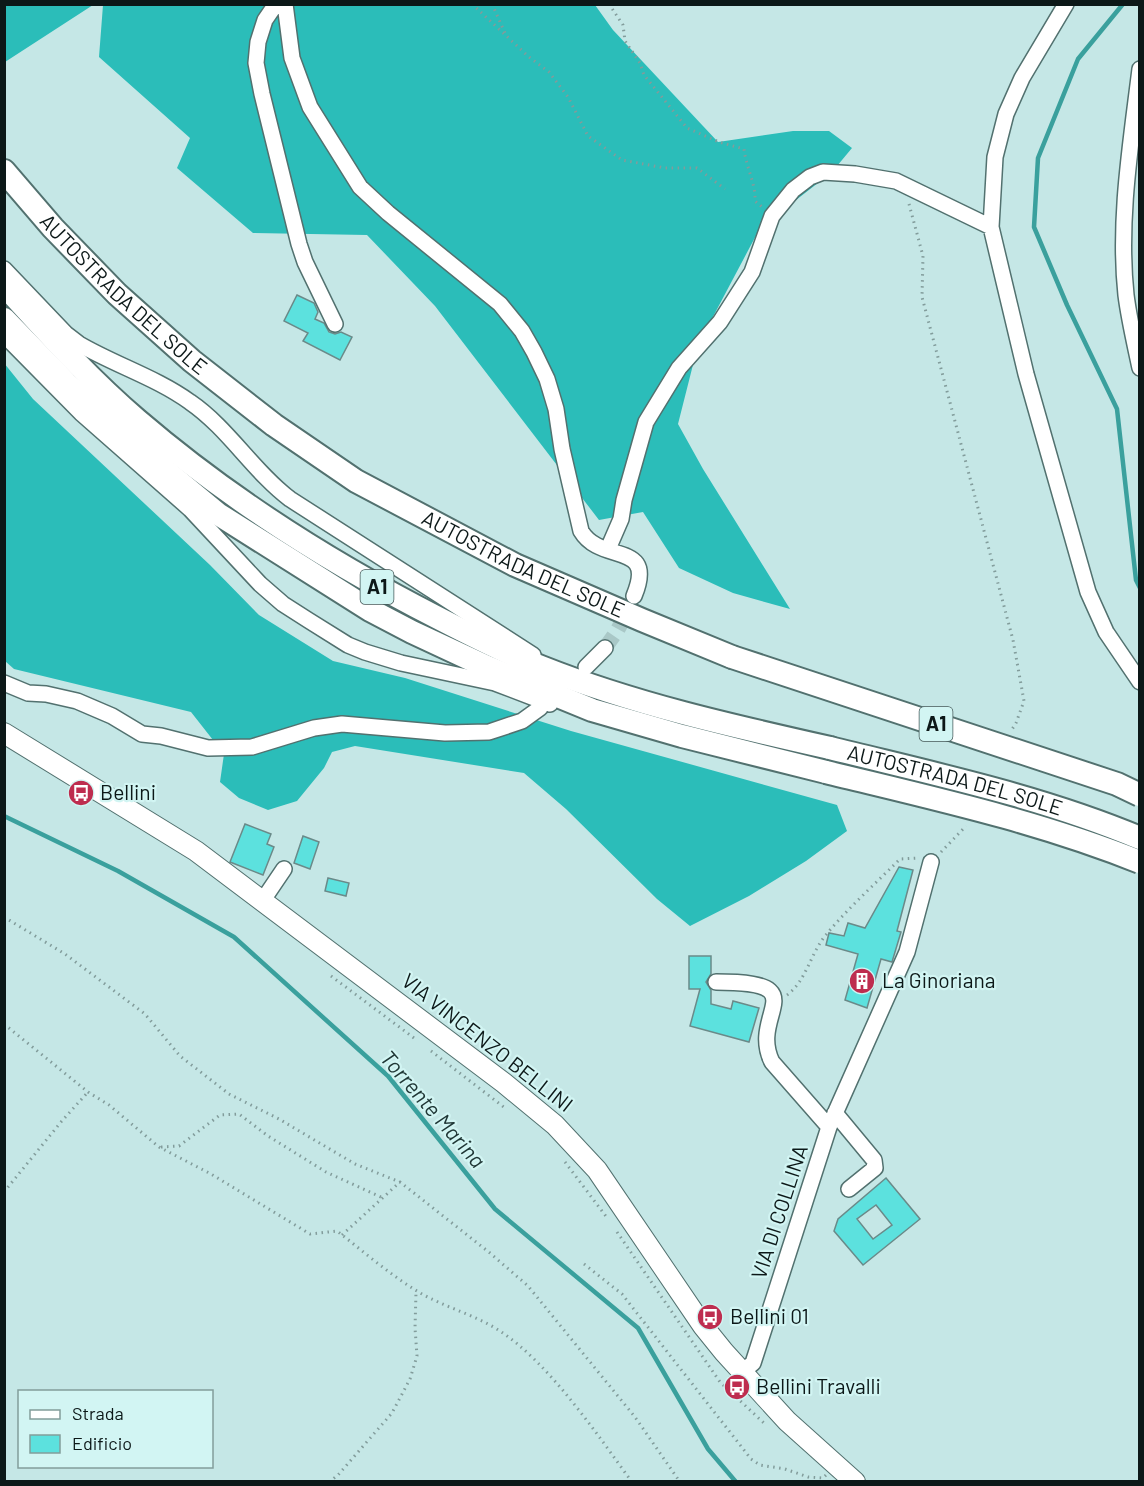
<svg xmlns="http://www.w3.org/2000/svg" width="1144" height="1486" viewBox="0 0 1144 1486" font-family="Barlow,sans-serif">
	<style>
		.forest { fill: #2bbdb9 }
		.lines { fill: none; stroke-linecap: round; stroke-linejoin: round }
		.stream { stroke: #3aa09d; stroke-width: 4.5 }
		.building { fill: #5ce1de; stroke: #6a8a89; stroke-width: 1.5; fill-rule: evenodd }
		.minor-tunnel { stroke: #a9c8c7; stroke-width: 15; stroke-dasharray: 15 8; stroke-linecap: butt }
		.minor-casing { stroke: #52716f; stroke-width: 18 }
		.major-casing { stroke: #52716f; stroke-width: 22 }
		.highway-casing { stroke: #52716f; stroke-width: 26 }
		.path { stroke: #829c9b; stroke-width: 3; stroke-dasharray: 1.5 4.5; stroke-linecap: butt }
		.minor { stroke: #fff; stroke-width: 15 }
		.major { stroke: #fff; stroke-width: 20 }
		.highway { stroke: #fff; stroke-width: 22 }
		.highway-bridge-casing { stroke: #52716f; stroke-width: 26; stroke-linecap: butt }
		.highway-bridge { stroke: #fff; stroke-width: 22 }
		.labels { text-anchor: middle; stroke-width: 4.5; stroke-linejoin: round; paint-order: stroke }
		.shield { fill: #d2f5f3; stroke: #475a5a; stroke-width: 1.5 }
		.shield-label { font-size: 20px; font-weight: bold; fill: #0c1818 }
		.street-label { font-size: 21px; fill: #0c1818; stroke: #d2f5f3 }
		.poi-label { font-size: 21px; fill: #0c1818; stroke: #d2f5f3; text-anchor: start }
		.water-label { font-size: 22px; font-style: italic; fill: #203736; stroke: #d2f5f3 }
	</style>
	<rect width="100%" height="100%" fill="#c5e7e6"/>
	<path class="forest" d="M5 4H93V5L5 62Z
		M103 5H595L613 30 718 142 793 131H829L852 148 832 172 760 228 698 345 678 424 703 469 790 609 733 593 679 568 643 512 599 520 435 306 367 235 253 233 177 168 190 138 99 57Z
		M4 363 33 399 210 565 259 615 333 661 405 678 571 731 837 805 847 831 806 861 749 896 690 926 657 899 566 809 524 773 355 746 332 752 324 768 297 801 268 810 239 798 220 782 224 754 191 712 14 669 5 661Z"/>
	<g class="lines">
		<path class="stream" d="M1123 4 1078 59 1038 158 1034 227 1067 305 1117 409 1136 580 1140 588
			M4 816 118 871 234 937 388 1076 495 1209 638 1328 708 1449 736 1482"/>
	</g>
	<path class="building" d="M297 295 314 303 318 312 315 319 324 323 329 332 335 334 341 332 352 337 340 360 303 341 308 333 284 321Z
		M245 824 271 834 267 844 274 847 263 875 230 862Z
		M303 836 319 842 310 869 294 863Z
		M899 867 913 870 897 931 901 932 892 962 881 959 867 1008 845 1000 858 954 826 945 829 933 844 936 848 923 865 928Z
		M328 878 349 883 346 896 325 891Z
		M689 956H711V974L706 982 711 990V1004L731 1009 733 1001 759 1008 749 1042 690 1026 700 989H689Z
		M886 1178 920 1219 863 1265 834 1231 838 1219ZM876 1205 892 1225 873 1239 857 1219Z"/>
	<g class="lines">
		<path class="minor-tunnel" d="M605 648 617 631 630 607"/>
		<g class="minor-casing">
			<path id="minor" d="M276 4 265 20 258 42 256 63 262 94 299 244 305 262 335 324
				M285 4 292 58 310 107 360 187 388 213 500 304 522 331 534 352 547 379 556 409 562 449 581 531C601 565 657 540 634 596
				M1066 4 1022 78 1006 114 995 157 991 227 1026 374 1088 592 1106 632 1140 682
				M1140 69C1131 143 1118 220 1126 295 1129 319 1135 344 1140 368
				M4 269 66 334 79 344C115 365 157 378 190 402 228 428 253 471 290 499L533 655
				M4 335 81 413 190 509 260 584 283 604 308 620 348 645 365 652 401 663 495 683 550 704
				M608 549 621 519 624 500 646 422 679 368 720 322 752 272 772 216 793 190 810 177 823 172 855 174 896 181 991 227
				M586 667 605 648
				M4 683 28 693 46 694 77 701 112 716 142 734 161 736 208 748 252 747 314 728 342 724 445 733 489 732 522 721 540 708
				M263 900 284 869
				M716 982C819 982 748 1014 772 1062L829 1127
				M835 1113 874 1160 875 1168 849 1189
				M741 1373 753 1363 829 1127 907 952 931 862"/>
		</g>
		<g class="major-casing">
			<path id="major" d="M4 733 196 851 504 1083 555 1125 597 1170 703 1326 724 1352 787 1421 855 1482"/>
		</g>
		<g class="highway-casing">
			<g id="highway">
				<path id="s1" d="M4 171 53 228 117 294 192 361 274 425 356 481 515 565 642 620 732 657"/>
				<path d="M4 285C47 332 89 379 137 420 229 499 332 564 440 619 473 636 506 653 541 667 634 704 732 726 830 748"/>
				<path d="M4 319 66 383 126 438 218 514 370 610 412 632 487 667 592 710 682 736 826 772"/>
			</g>
		</g>
		<path class="path" d="M472 4 529 57 549 72 568 97 588 136 622 160 665 168H697L725 189
			M492 4 505 33
			M609 4 623 25 625 41 640 63 644 75 687 128 719 142 744 149C746 167 756 184 755 201L762 207
			M909 204 923 256 922 297 1013 640 1024 701 1016 723 1011 731
			M941 852 966 826
			M4 917 65 954 145 1014 180 1056 229 1094 279 1119 355 1164 400 1182
			M331 976 414 1038
			M787 995C806 981 810 955 825 936 847 909 875 884 900 859L919 858
			M4 1024 88 1092 109 1105 159 1147 211 1174 310 1234 337 1231C363 1251 389 1274 417 1291 443 1307 474 1314 500 1331 550 1364 596 1433 632 1482
			M431 1051 505 1108
			M161 1147 179 1146 220 1115 239 1114 268 1136 326 1172 383 1198
			M565 1162 608 1219
			M4 1192 61 1122 88 1092
			M617 1232 720 1382 766 1425
			M342 1235 400 1182 490 1253 528 1286 635 1417 680 1482
			M584 1264 622 1294 751 1459 760 1465 785 1469 808 1477 823 1478 826 1475
			M329 1482 338 1475 392 1413 410 1379 417 1356 415 1328 416 1292"/>
		<use href="#minor" class="minor"/>
		<use href="#major" class="major"/>
		<use href="#highway" class="highway"/>
		<g class="highway-bridge-casing">
			<g id="highway-bridge">
				<path d="M732 657 1117 784 1140 795"/>
				<path id="s2" d="M830 748C934 774 1040 796 1140 838"/>
				<path d="M826 772C932 798 1038 821 1140 862"/>
			</g>
		</g>
		<use href="#highway-bridge" class="highway-bridge"/>
	</g>
	<defs>
		<g id="bus-disc" transform="scale(1.35)"><circle r="9.5" fill="#be2d4f" stroke="#d2f5f3"/><path d="M-5-6H5V4H4V6H2V4H-2V6H-4V4H-5ZM-3.5-4V0h7V-4ZM-3.5 1.2v1.5H-2V1.2ZM2 1.2v1.5H3.5V1.2Z" fill="#fff"/></g>
		<g id="building-disc" transform="scale(1.35)"><circle r="9.5" fill="#be2d4f" stroke="#d2f5f3"/><path d="M-4-6H4V6H1V3H-1V6H-4ZM-2.5-4.3h1.7v1.8h-1.7ZM.8-4.3h1.7v1.8H.8ZM-2.5-1h1.7V.8h-1.7ZM.8-1h1.7V.8H.8Z" fill="#fff"/></g>
	</defs>
	<g fill-rule="evenodd">
		<use href="#bus-disc" x="81" y="793"/>
		<use href="#building-disc" x="862" y="981"/>
		<use href="#bus-disc" x="710" y="1317"/>
		<use href="#bus-disc" x="737" y="1387"/>
	</g>
	<g class="labels">
		<g class="shield">
			<rect x="360.5" y="570" width="33" height="34" rx="4.5"/>
			<rect x="919.5" y="707" width="33" height="34" rx="4.5"/>
		</g>
		<g class="shield-label">
			<text x="377" y="594">A1</text>
			<text x="936" y="731">A1</text>
		</g>
		<g class="street-label">
			<text dy="7" stroke="none"><textPath href="#s1" startOffset="172">AUTOSTRADA DEL SOLE</textPath></text>
			<text dy="7" stroke="none"><textPath href="#s1" startOffset="658">AUTOSTRADA DEL SOLE</textPath></text>
			<text dy="7" stroke="none"><textPath href="#s2" startOffset="129">AUTOSTRADA DEL SOLE</textPath></text>
			<text transform="translate(487 1043) rotate(38)" y="7">VIA VINCENZO BELLINI</text>
			<text transform="translate(780 1212) rotate(-72)" y="7">VIA DI COLLINA</text>
		</g>
		<g class="poi-label">
			<text x="100" y="800">Bellini</text>
			<text x="882" y="988">La Ginoriana</text>
			<text x="730" y="1324">Bellini 01</text>
			<text x="756" y="1394">Bellini Travalli</text>
		</g>
		<g class="water-label">
			<text transform="translate(433 1109) rotate(49)" y="8">Torrente Marina</text>
		</g>
	</g>
	<rect width="1144" height="1486" fill="none" stroke="#0c1818" stroke-width="12"/>
	<rect x="18" y="1390" width="195" height="78" fill="#d2f5f3" stroke="#839d9b" stroke-width="1.5"/>
	<rect x="30" y="1410" width="30" height="9" fill="#ffffff" stroke="#839d9b" stroke-width="1.5"/>
	<text x="72" y="1420" font-size="18" fill="#0c1818">Strada</text>
	<rect x="30" y="1435" width="30" height="18" fill="#5ce1de" stroke="#839d9b" stroke-width="1.5"/>
	<text x="72" y="1450" font-size="18" fill="#0c1818">Edificio</text>
</svg>
